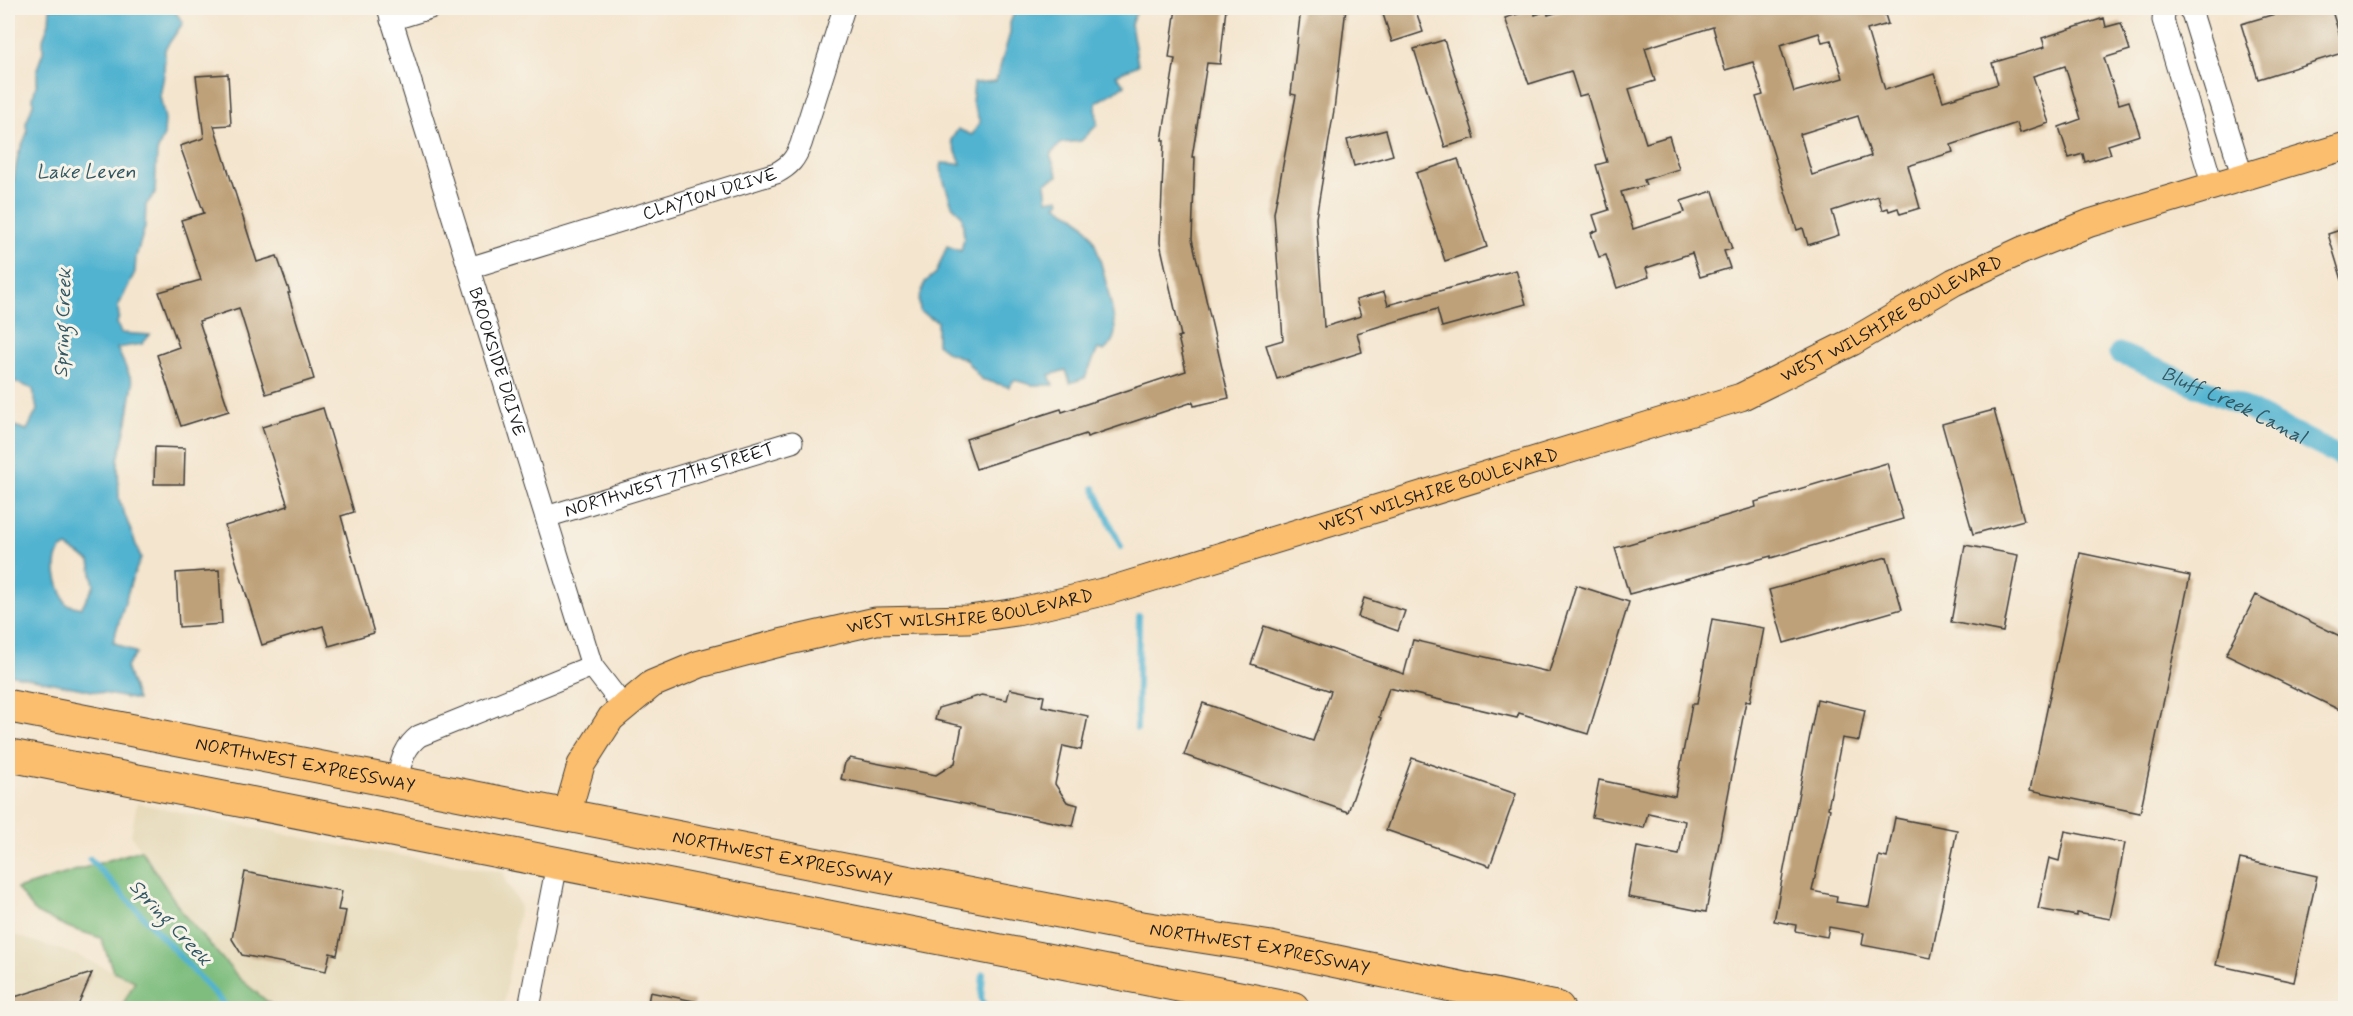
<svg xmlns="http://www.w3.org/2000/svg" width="2353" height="1016" viewBox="0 0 2353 1016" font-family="Mynerve,sans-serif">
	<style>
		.built { fill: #e6daba }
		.forest { fill: #7ebd7e; stroke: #4d6c4d; stroke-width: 1.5 }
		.water { fill: #51b3d0; stroke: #366876; stroke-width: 1.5; fill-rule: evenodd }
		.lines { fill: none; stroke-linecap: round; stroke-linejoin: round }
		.stream { stroke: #51b3d0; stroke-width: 6 }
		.canal { stroke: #51b3d0; stroke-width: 21 }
		.building { fill: #bea179; fill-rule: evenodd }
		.minor-casing { stroke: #3c3a37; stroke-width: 23 }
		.major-casing { stroke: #3c3a37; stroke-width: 29 }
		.highway-casing { stroke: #3c3a37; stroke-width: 34 }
		.minor { stroke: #fff; stroke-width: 21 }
		.major { stroke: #fbbe6e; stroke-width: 27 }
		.highway { stroke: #fbbe6e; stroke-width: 32 }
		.labels { text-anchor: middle; stroke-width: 6; stroke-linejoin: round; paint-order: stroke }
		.street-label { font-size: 18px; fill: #1c1c1c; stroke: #f7f3e8 }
		.water-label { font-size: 20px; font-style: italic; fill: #315864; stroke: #f7f3e8 }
	</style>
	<rect width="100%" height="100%" fill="#f7f3e8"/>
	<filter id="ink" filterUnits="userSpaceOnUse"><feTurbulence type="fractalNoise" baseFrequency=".0167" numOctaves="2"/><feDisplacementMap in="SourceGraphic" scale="12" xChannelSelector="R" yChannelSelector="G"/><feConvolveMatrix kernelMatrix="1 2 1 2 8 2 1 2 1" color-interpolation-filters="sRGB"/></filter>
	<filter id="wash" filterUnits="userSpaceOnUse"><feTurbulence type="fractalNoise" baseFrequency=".008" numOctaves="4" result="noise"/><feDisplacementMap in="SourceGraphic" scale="24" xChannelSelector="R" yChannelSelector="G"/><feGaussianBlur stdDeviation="1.35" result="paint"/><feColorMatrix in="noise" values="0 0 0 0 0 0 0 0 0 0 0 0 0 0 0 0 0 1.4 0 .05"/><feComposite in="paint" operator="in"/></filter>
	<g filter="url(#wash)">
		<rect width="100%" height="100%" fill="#f4e5ce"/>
		<path class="built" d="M137 803 343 846 504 872 506 883 520 905 503 1008H275L240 979 184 915 131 835Z
			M8 933 76 955 135 981 121 1008H8Z"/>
		<path class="forest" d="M141 850 184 915 240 979 275 1008H121L135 981 113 971 101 938 70 928 36 913 17 889Z"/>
		<path class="water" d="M50 8H173L183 23 165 49 164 75 160 96 165 119 164 135 157 152 155 193 146 205 145 227 136 257 135 272 118 307 119 317 117 323 121 333 150 335 142 344 117 348 133 383 127 422 118 460 119 499 141 558 131 582 113 642 137 653 126 667 137 700 8 674V424L27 430 37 410 33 389 8 379V213L18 155 27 133 26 123 33 104V97L37 82V69L43 52V39L49 23ZM67 547 90 561 94 586 81 608 66 604C59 586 50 568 61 549Z
			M1016 8H1138L1131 24 1138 65 1116 75 1125 85 1096 103 1097 125 1081 141 1061 143 1050 155 1058 176 1045 183 1047 200 1059 198 1060 202 1056 205C1069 212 1081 219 1089 231 1098 243 1115 316 1115 332 1114 341 1110 346 1104 351L1098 349 1085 378 1070 383 1066 370 1049 375 1053 385H1033L1014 380 1009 387 981 379 965 359 949 353 937 344V321L920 312 919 300 925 282 936 273 947 246 961 251 964 238 962 216 952 205 942 176 941 163 961 164 951 140 958 129 972 135 980 122 972 102 974 83 996 81 1010 33V23Z"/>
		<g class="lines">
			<path class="stream" d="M1094 488 1121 547
				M1137 729 1139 616
				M90 859 228 1008
				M983 974 981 999 987 1008"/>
			<path class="canal" id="s1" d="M2119 353 2232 401 2346 459"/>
		</g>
		<g id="blocks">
			<path class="building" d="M1176 8H1226L1220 64 1207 63 1192 157H1195L1192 239 1229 398 1194 406 1193 402 1087 437 1086 434 976 469 966 439 1061 409 1062 412 1186 371 1178 337 1181 336 1160 243 1164 140H1162L1175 59 1169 58Z
				M1301 8H1346L1334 110 1316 218 1324 327 1361 316 1356 300 1384 292 1388 305 1516 270 1526 304 1442 327 1437 309 1357 333 1362 352 1277 379 1266 345 1283 340 1274 213 1296 95 1291 94Z
				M1381 8H1415L1423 32 1392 42Z
				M1573 8H1883L1888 24 1867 30 1885 90 1934 74 1943 101 1998 84 1992 63 2045 47 2042 38 2104 18 2106 27 2121 23 2130 50 2104 58 2119 104 2129 101 2140 135 2108 145 2111 154 2085 162 2083 154 2069 158 2059 127 2081 119 2065 66 2033 76 2049 123 2020 133 2017 123 1951 145 1953 152 1908 166 1920 208 1900 214 1898 208 1889 211 1888 208 1882 210 1878 196 1832 211 1839 235 1808 245 1803 228 1797 230 1756 97 1763 95 1753 62 1725 70 1713 27 1645 48 1655 81 1629 89 1646 143 1669 136 1679 169 1644 180 1646 185 1621 192 1633 229 1685 212 1681 201 1713 191 1732 249 1724 251 1730 268 1700 277 1692 253 1646 268 1649 277 1617 288 1606 255 1599 257 1591 233 1598 230 1593 215 1609 210 1596 165 1607 162 1587 94 1579 96 1571 71 1529 84 1505 18 1534 9 1535 15 1547 11 1548 15ZM1819 33 1822 42 1831 40 1843 78 1794 92 1780 45ZM1858 116 1871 156 1812 175 1800 134Z
				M2295 8H2331L2345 52 2258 79 2241 24Z
				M1444 40 1475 138 1445 147 1414 49Z
				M228 74 231 125 214 126 257 262 277 256 290 293H288L314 379 266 394 239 308 199 321 229 411 181 426 157 355 179 347 159 292 201 280 181 220 204 213 180 146 204 138 196 76Z
				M1386 130 1393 155 1354 166 1347 140Z
				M1458 159 1487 247 1445 261 1416 173Z
				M2346 228V279L2342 280 2328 234Z
				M323 408 354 512 341 516 374 633 329 646 323 626 262 645 225 526 288 506 262 427Z
				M1994 410 2024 520 1973 534 1942 424Z
				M155 447 185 448 184 484H154Z
				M1887 463 1903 519 1771 558V556L1629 594 1615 548 1756 507 1755 502Z
				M1965 545 2018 555 2003 632 1951 622Z
				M2080 553 2190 576 2140 813 2030 790Z
				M1887 557 1902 609 1784 643 1769 590Z
				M219 570 222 624 179 627 176 573Z
				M1576 585 1629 602 1588 734 1519 713 1517 718 1389 688 1379 717 1381 718 1348 812 1184 755 1203 703 1313 741 1331 691 1251 664 1264 626 1404 674 1413 640 1549 672Z
				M2256 595 2346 639V713L2226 655Z
				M1364 598 1405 611 1398 631 1358 617Z
				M1712 619 1764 628 1750 702 1746 701 1706 912 1628 897 1637 847 1679 855 1685 821 1648 813 1644 828 1592 817 1599 780 1675 796 1692 704H1697Z
				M1010 689 1044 696 1042 706 1088 716 1081 750 1063 746 1055 784 1067 802 1078 805 1073 826 841 779 845 763 850 758 936 775 955 763 962 726 935 720 938 708 982 695 1007 700Z
				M1817 699 1865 710 1859 741 1842 738 1828 808 1830 809 1812 891 1837 896 1836 902 1869 907 1879 856 1887 858 1895 818 1957 830 1931 958 1862 945 1864 933 1829 927 1827 937 1795 931 1796 925 1774 921Z
				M1412 758 1516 794 1490 866 1386 830Z
				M2065 831 2125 843 2110 919 2077 913V916L2038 909 2049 858 2059 861Z
				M2240 859 2317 876 2294 982 2216 965Z
				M245 872 342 891 338 910 346 911 337 955 330 953 326 971 242 955 232 939Z
				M92 973 77 1008H8V999Z
				M650 992 694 1001 693 1008H647Z"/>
		</g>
	</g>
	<g filter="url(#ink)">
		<use href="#blocks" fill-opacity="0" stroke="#3c3a37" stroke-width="1.5"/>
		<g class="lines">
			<g class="minor-casing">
				<g id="minor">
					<path id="s2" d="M388 8 592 666 623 706"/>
					<path d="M2165 8 2163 20 2213 187"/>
					<path d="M2188 8 2192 13 2243 178"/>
					<path d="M391 20 430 8"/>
					<path id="s3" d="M469 268 776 173C790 166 796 158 801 144L844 8"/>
					<path id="s4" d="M546 517 792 442"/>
					<path d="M396 782C401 764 403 748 419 736L592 666"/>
					<path d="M529 1008 557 864"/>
				</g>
			</g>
			<g class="major-casing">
				<g id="major">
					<path id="s5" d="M567 814 581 765 611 718 652 684 700 664 780 643 876 621 969 619 1017 612 1111 590 1741 397 1852 342 1954 282 2023 250 2090 223 2346 146"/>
				</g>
			</g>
			<g class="highway-casing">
				<g id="highway">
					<path id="s6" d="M8 706 1133 926 1268 947 1558 1008"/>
					<path d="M8 755 1293 1008"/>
				</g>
			</g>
			<use href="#minor" class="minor"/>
			<use href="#major" class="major"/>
			<use href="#highway" class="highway"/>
		</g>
	</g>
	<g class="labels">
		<g class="street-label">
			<text dy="6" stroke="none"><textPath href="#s3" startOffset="252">CLAYTON DRIVE</textPath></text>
			<text dy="6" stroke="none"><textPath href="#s5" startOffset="1460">WEST WILSHIRE BOULEVARD</textPath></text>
			<text dy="6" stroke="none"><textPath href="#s2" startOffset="370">BROOKSIDE DRIVE</textPath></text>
			<text dy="6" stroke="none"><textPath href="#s4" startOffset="129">NORTHWEST 77TH STREET</textPath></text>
			<text dy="6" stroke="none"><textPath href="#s5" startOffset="974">WEST WILSHIRE BOULEVARD</textPath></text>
			<text dy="6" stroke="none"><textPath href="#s5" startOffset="488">WEST WILSHIRE BOULEVARD</textPath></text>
			<text dy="6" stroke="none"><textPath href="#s6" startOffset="303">NORTHWEST EXPRESSWAY</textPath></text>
			<text dy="6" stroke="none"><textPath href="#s6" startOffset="789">NORTHWEST EXPRESSWAY</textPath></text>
			<text dy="6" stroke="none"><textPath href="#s6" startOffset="1275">NORTHWEST EXPRESSWAY</textPath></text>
		</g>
		<g class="water-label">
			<text x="86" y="178">Lake Leven</text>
			<text transform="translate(62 323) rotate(-88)" y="7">Spring Creek</text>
			<text dy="7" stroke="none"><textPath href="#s1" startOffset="126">Bluff Creek Canal</textPath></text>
			<text transform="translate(171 922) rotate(47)" y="7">Spring Creek</text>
		</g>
	</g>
	<rect width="2353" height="1016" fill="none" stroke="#f7f3e8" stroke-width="30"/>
</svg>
